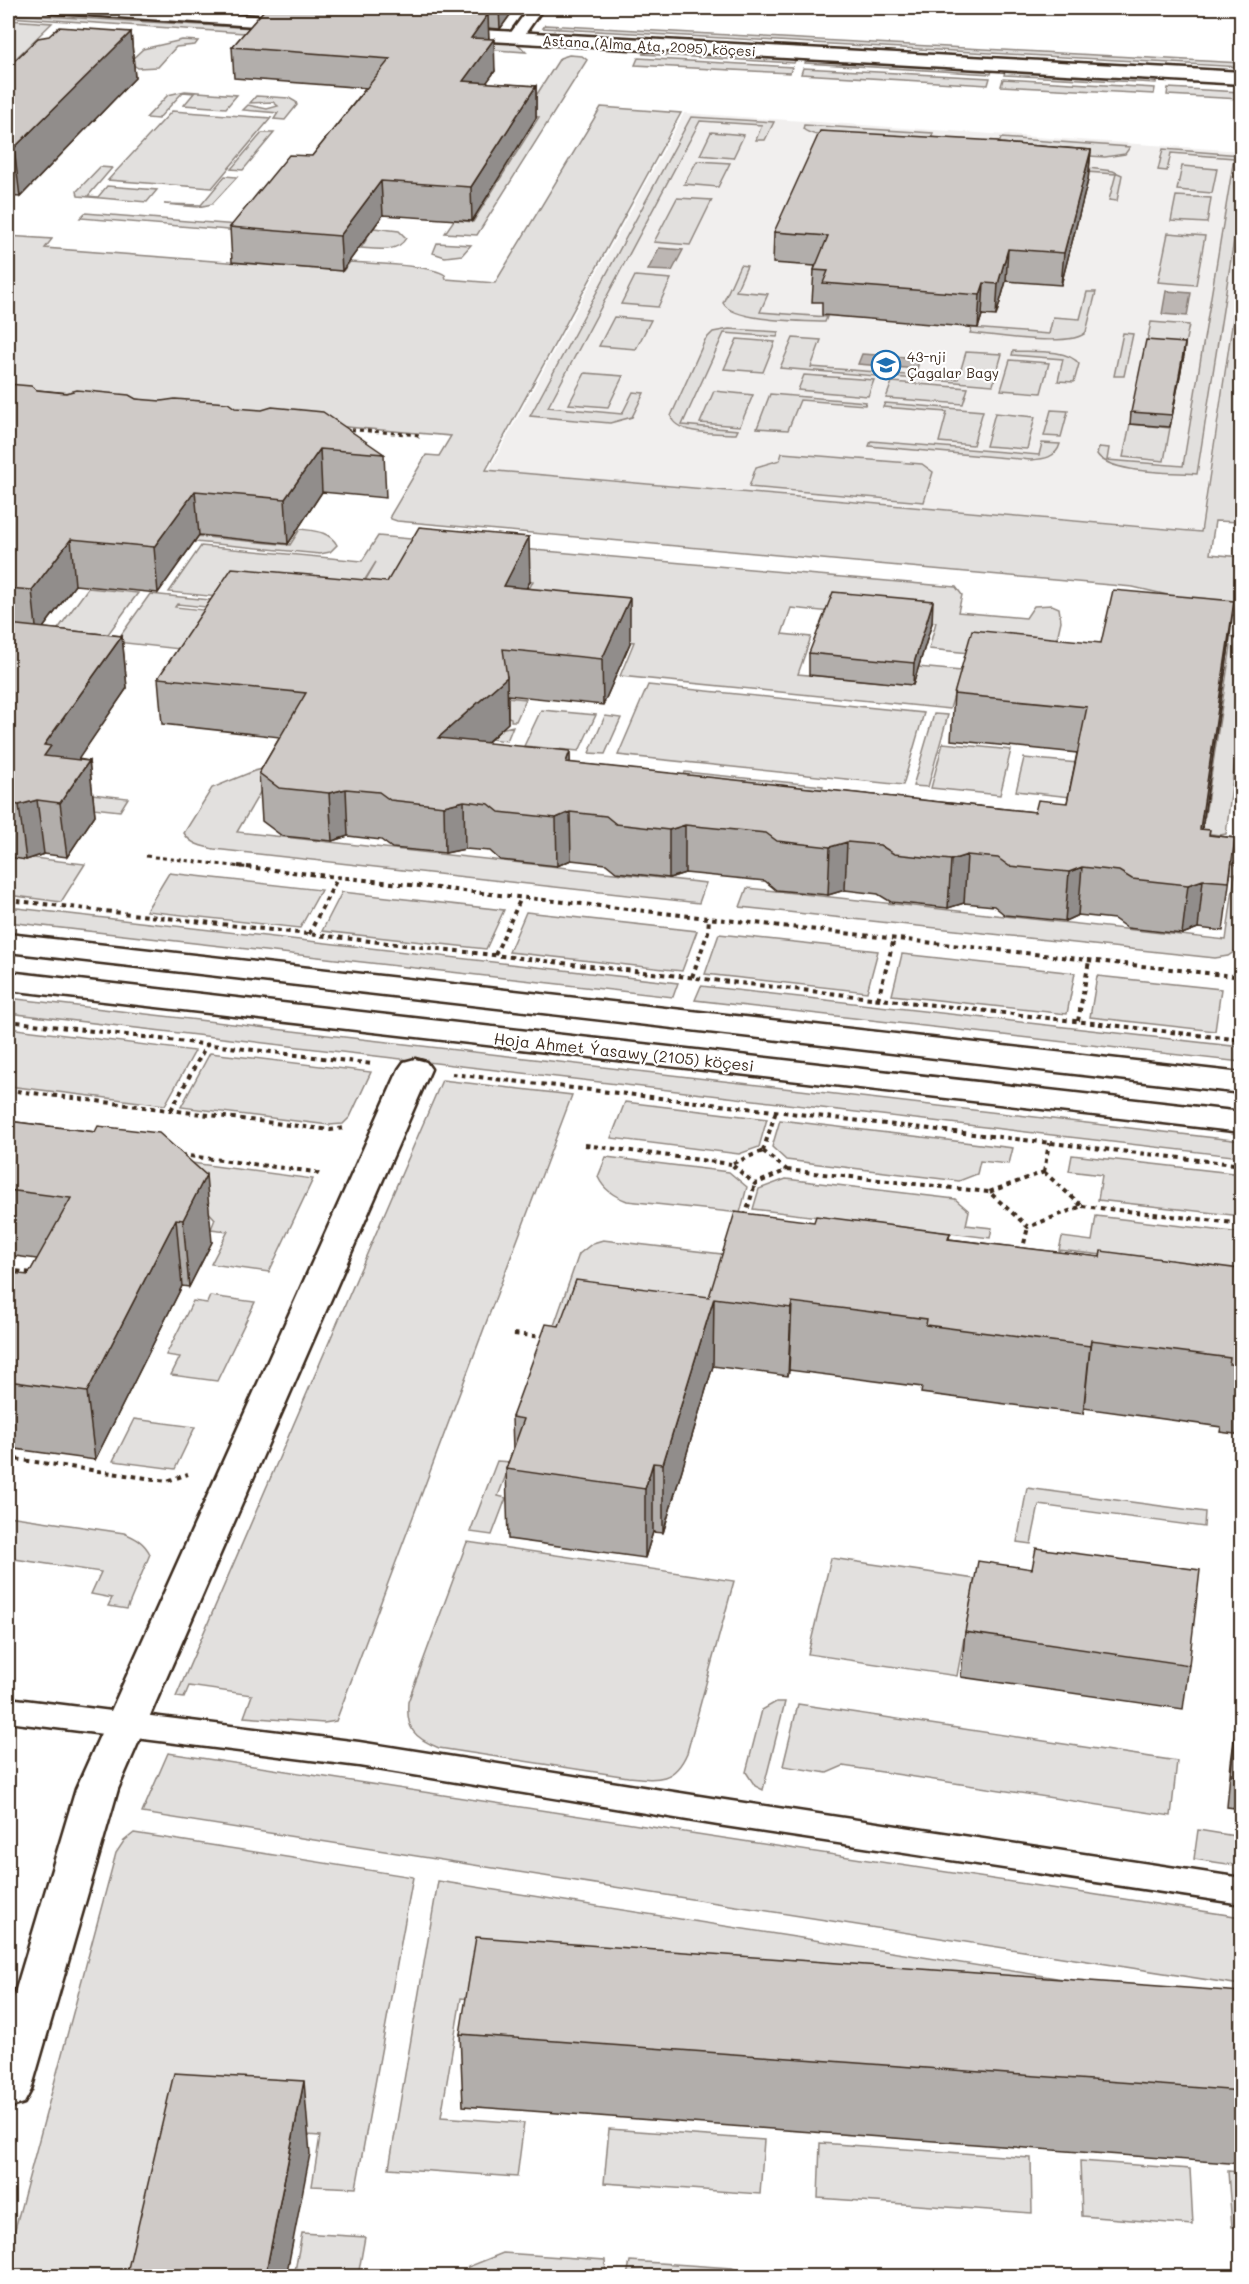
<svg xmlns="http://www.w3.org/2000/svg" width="1249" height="2284" viewBox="0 0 1249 2284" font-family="Mali,sans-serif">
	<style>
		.built { fill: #f1efee }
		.green { fill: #e2e0de; stroke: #8e857e; stroke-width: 1.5 }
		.water { fill: #bcb6b3; stroke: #887e77; stroke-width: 1.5 }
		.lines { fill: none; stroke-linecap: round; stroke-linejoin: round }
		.lane-casing { stroke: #3b2a1e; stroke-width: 5 }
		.street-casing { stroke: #3b2a1e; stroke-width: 5 }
		.secondary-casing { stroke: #3b2a1e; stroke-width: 5 }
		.path-far1 { stroke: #3b2a1e; stroke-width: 3; stroke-dasharray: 4 4; stroke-linecap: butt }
		.path { stroke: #3b2a1e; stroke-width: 4; stroke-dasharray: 4.5 4.5; stroke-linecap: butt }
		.lane { fill: #fff; fill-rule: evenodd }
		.street { fill: #fff; fill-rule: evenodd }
		.secondary { fill: #fff; fill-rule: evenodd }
		.wall { fill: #b2aeab; stroke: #3b2a1e; stroke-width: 1.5 }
		.shaded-wall { fill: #918d8b; stroke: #3b2a1e; stroke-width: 1.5 }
		.building { fill: #cfcac7; stroke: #3b2a1e; stroke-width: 1.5 }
		.labels { text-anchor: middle; stroke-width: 4.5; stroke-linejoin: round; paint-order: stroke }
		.far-street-label { font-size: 14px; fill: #3b2a1e; stroke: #fff }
		.far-poi-label { font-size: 14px; fill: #3b2a1e; stroke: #fff; text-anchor: start }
		.street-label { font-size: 16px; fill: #3b2a1e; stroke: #fff }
	</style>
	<rect width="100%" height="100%" fill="#fff"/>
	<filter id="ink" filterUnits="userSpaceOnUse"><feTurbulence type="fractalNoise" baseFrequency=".0167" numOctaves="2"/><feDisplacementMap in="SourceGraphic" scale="12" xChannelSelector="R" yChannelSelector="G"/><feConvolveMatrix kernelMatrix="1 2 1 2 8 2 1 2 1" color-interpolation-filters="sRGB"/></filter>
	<g filter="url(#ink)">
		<path class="built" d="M684 113 1241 151V260L1200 531 489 470Z"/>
		<path class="green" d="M8 14 503 42 518 44 526 52 8 17Z
			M8 20 52 23 8 66Z
			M545 25 1241 63V67L543 28Z
			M182 40 198 41 195 45 176 47 158 67 138 68 129 62 143 49Z
			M651 51 796 59 794 63 642 54Z
			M569 55 582 56 587 60 477 235 445 233 454 220 473 222 539 117 523 116 560 58Z
			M638 58 792 67 790 73 635 65Z
			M806 60 992 70 991 74 805 63Z
			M803 68 990 78 988 85 801 74Z
			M1005 71 1157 79 1156 83 1004 75Z
			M1003 79 1155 88 1154 94 1001 86Z
			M1168 88 1241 92V99L1167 95Z
			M185 91 237 95 226 108 184 105 194 93 183 92 158 119 146 118 168 95Z
			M256 96 289 98 296 102 297 105 285 120 274 119 278 113 243 110 248 105 267 109 278 106 273 102 250 103Z
			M601 107 681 113 486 470 1201 532 1241 266V522L1215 521 1210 554 1241 557V618L1194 601 1133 587 397 521 391 519 390 516 426 455 439 456 451 436 8 398V236L52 239 45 248 343 271 350 262C372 264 429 264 445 275L446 279 495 283Z
			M172 111 271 118 212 188 108 180Z
			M691 117 774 122 765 140H756L762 125 700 121 548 407 622 414 633 392 644 393 632 417 610 423 530 416Z
			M804 125 933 133 929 145C904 143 819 143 803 129Z
			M711 132 744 135 733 158 700 155Z
			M262 133H274L243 170 231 169Z
			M1001 138 1130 147 1125 154 1105 157 997 150Z
			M1163 149 1241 155V196L1197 474C1175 472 1109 474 1097 454L1099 447 1109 448 1107 460 1183 466 1234 158 1171 153 1167 171 1158 170Z
			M697 161 730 163 718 187 684 184Z
			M1182 166 1217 169 1212 193 1177 190Z
			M100 167 112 168 88 196 98 197 107 186 157 190 147 202 78 196 77 191Z
			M1088 168 1113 171 1122 175 1117 201 1109 200 1116 174 1086 172Z
			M225 176 237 177 212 204 198 207 164 204 201 205Z
			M1176 196 1211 198 1207 223 1171 221Z
			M677 198 712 200 690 245 654 242Z
			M85 213 238 225 253 232 80 218Z
			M357 226 399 231 406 238C398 253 376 249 361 248L366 240 348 238Z
			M1168 233 1205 236 1196 285 1158 282Z
			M437 243 471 245 462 255 445 257 433 253Z
			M740 265 747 266 736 291 768 294 760 312 827 317 825 322C804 321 733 322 723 303Z
			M635 276 671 279 658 307 621 304Z
			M1087 292H1096L1086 332C1074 348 992 335 970 333L972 328 1049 334 1053 317 1080 319Z
			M614 317 651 320 636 349 599 346Z
			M1151 322 1189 325 1183 354 1145 352Z
			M729 329 779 332 777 337 724 333 682 425 738 430 736 434C721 433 674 435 671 416L705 340 713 332Z
			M1123 333 1133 334 1124 376H1114Z
			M793 338 821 340 811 367 877 372 876 376 780 368Z
			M737 339 775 342 763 372 724 369Z
			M1013 351C1031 352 1067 348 1079 364L1074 382 1058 381 1063 359 1012 355Z
			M966 352 1002 354 993 385 893 377 894 374 958 379Z
			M1010 360 1049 363 1041 393 1001 390Z
			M585 373 623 376 608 407 569 404Z
			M804 375 874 380 868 396 798 390Z
			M892 382 968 388 963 404 886 398Z
			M714 391 753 395 740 426 700 423Z
			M770 394 866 402 865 405 800 400 788 430 757 428Z
			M885 403 983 411 973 445 939 442 947 412 883 407Z
			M1051 410 1068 411 1061 437 1044 436Z
			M995 413 1035 417 1027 449 986 446Z
			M1130 424 1170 428 1164 461 1123 457Z
			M871 441 1039 455 1042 443 1060 444C1056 458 1044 459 1031 460L869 446Z
			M782 453 922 464 933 472 924 502 749 487 756 467 780 460Z
			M8 518 290 545 300 529C315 531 329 531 337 545L330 552 320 554 8 524Z
			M378 536 455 543 346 613 376 562 346 610 169 592 201 546 362 561Z
			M522 549 956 587 962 595 958 612 1026 618 1034 606 1052 605 1059 608 1061 621 1054 652 1033 659 929 649 936 622 791 608 782 634 811 637 798 674 913 685 918 667 961 671 950 709 620 676 634 642 519 631 487 695 526 699 516 721H511V718L504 715 496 730 513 726 507 741 454 735 533 581 492 576Z
			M88 588 138 593 103 641 53 636Z
			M150 594 230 602 226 609 177 604 175 607 222 612 198 651 116 642Z
			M1216 629 1233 637 1241 644V712L1226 834 1220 835 1169 829 1162 812 1205 816 1231 646 1187 641Z
			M648 685 924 713 903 785 618 755Z
			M541 710 596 715 579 751 524 746Z
			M934 714 948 715 928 787 913 786Z
			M605 716 621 718 605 754 589 753Z
			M943 743 1011 750 1000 795 931 788Z
			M1024 758 1078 763 1071 797 1016 791Z
			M279 765 272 772 237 832 706 883 699 903 214 849C202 846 191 845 184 833L212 788 254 771Z
			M685 772 823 786 821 793 683 779Z
			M65 791 128 798 120 811 56 804Z
			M8 855 85 864 61 902 8 895Z
			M1230 862 1241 867 1242 921 1238 949 1228 956 1215 958 740 907 747 888 1226 940 1235 874 1185 868Z
			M169 873 321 890 300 928 146 911Z
			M342 892 504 910 486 949 322 931Z
			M8 907 678 983 673 997 8 922Z
			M526 912 697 931 682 971 509 952Z
			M719 934 878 951 867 992 705 974Z
			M902 954 1075 973 1067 1014 892 995Z
			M1097 976 1221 989 1215 1031 1090 1017Z
			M701 986 1241 1047V1062L695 1000Z
			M8 998 1241 1141V1157L8 1013Z
			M8 1028 195 1051 165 1105 8 1086Z
			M210 1053 371 1072 350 1117 343 1124 329 1125 181 1107Z
			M442 1080 572 1095 336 1721 324 1723 244 1717 252 1695 189 1686 184 1698 176 1697Z
			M625 1102 767 1119 759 1147 739 1154 611 1138Z
			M780 1120 1013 1148 1009 1164 980 1161 977 1174 959 1181 786 1160 772 1147Z
			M1072 1155 1241 1174V1216L1098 1200 1102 1175 1069 1171Z
			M606 1157 729 1172 747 1187 740 1213 627 1201C614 1196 604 1190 598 1177Z
			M169 1160 313 1179 269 1272 211 1264 228 1231 211 1229 215 1219 193 1195Z
			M786 1179 955 1199 969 1211 966 1225 992 1228 990 1238 753 1209 759 1189Z
			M1096 1216 1241 1233V1271L1059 1250 1062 1237 1092 1241Z
			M603 1240 730 1255 700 1353 551 1334 579 1254 593 1243Z
			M210 1296 255 1302 217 1381 171 1375 180 1357 166 1355 193 1301 207 1303Z
			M134 1419 195 1427 175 1469 113 1461Z
			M497 1461 511 1462 498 1496 506 1498 492 1535 470 1532Z
			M1027 1488 1205 1512 1204 1527 1039 1505 1031 1544 1017 1542Z
			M8 1516 124 1533C136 1538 144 1542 150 1554L127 1609 108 1606 112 1598 91 1594 101 1572 8 1558Z
			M467 1542 734 1581 687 1753C674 1783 657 1780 628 1777L439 1748C414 1738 406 1729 408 1702Z
			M831 1558 975 1579 957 1676 808 1654Z
			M776 1702H785L763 1790 755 1786 746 1772 762 1710Z
			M798 1704 1177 1761 1171 1816 843 1766 827 1773 783 1766Z
			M168 1753 1241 1917V1985L142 1813Z
			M1198 1830 1241 1837V1866L1194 1859Z
			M134 1833 413 1877 356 2188 312 2186 320 2136 163 2125 127 2276H8V2255L116 1853 124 1841Z
			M438 1881 1241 2007V2050L461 1998 441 2117 524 2123 517 2177 389 2168Z
			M609 2129 764 2140 760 2194 604 2183Z
			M820 2143 1031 2158 1032 2213 818 2198Z
			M1080 2161 1190 2169 1193 2225 1082 2216Z
			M1228 2171 1241 2172V2227H1232Z
			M302 2233 365 2237 358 2276H294Z
			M503 2253 605 2260 606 2276H462L468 2267Z
			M630 2261 732 2268 751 2276H627Z"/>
		<path class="water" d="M659 248 683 250 672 271 648 270Z
			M1166 291 1191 293 1187 316 1162 314Z
			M862 354 920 358 917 369 858 364Z"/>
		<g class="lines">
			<g class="lane-casing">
				<path id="lane" d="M529 8H543L520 41H510L507 38Z
					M8 1698 359 1742 718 1799 1242 1878V1904L718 1825 359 1766 8 1722Z"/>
			</g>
			<g class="street-casing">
				<path id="street" d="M47 8H131L300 19 306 20 309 24 306 28 300 29 56 13 50 12Z
					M444 28 1242 72V84L437 38 435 34 437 30Z
					M415 1059 426 1062 431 1069 118 1789 31 2090 24 2103 8 2108V2016L76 1789 399 1069 404 1062Z"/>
			</g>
			<g class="secondary-casing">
				<path id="secondary" d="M8 934 1242 1073V1093L8 952Z
					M8 972 1242 1112V1132L8 990Z"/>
			</g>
			<path class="path-far1" d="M343 429 420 435 418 438
				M146 856 251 868"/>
			<path class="path" d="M238 866 1242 977
				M8 900 1242 1040
				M309 934 338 877
				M495 955 521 898
				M692 977 708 932 709 918
				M878 999 894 939
				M8 1021 373 1064
				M1078 1021 1089 961
				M452 1074 1242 1165
				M8 1090 330 1130 345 1128
				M171 1110 207 1044
				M585 1145 731 1164
				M763 1151 787 1170 755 1184 731 1164Z
				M763 1151 776 1111
				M181 1155 315 1172 322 1176
				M787 1170 989 1192
				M1044 1172 1082 1206 1028 1227 989 1192Z
				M1044 1172 1049 1143
				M1082 1206 1242 1224
				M745 1217 755 1184
				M1022 1252 1028 1227
				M8 1270 32 1273
				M514 1334 544 1337
				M8 1458 167 1481 188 1474"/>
			<use href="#lane" class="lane"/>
			<use href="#street" class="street"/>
			<use href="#secondary" class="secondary"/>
		</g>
		<path class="wall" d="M266 8H515L500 29 488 28 489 39 495 71 486 83 536 86V118L472 221 383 215 342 271 232 262 230 227 312 156 366 88 234 78 232 47Z
			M131 32 135 78 20 197 8 196V67Z
			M998 143 1091 150 1088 180 1061 285 1006 281 996 316 982 315 978 328 822 315V302H812L814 270 815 266 773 263 774 232Z
			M1185 343 1184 355 1170 427 1130 424 1131 412Z
			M8 384 37 390 136 399 384 454 386 498 322 492 288 544 199 535 158 593 75 585 43 628 122 636 127 688 78 759 89 761 95 815 67 857 44 854 26 860 8 857Z
			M530 581 527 588 630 643 603 705 508 695V723L487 743 570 763 1035 812 1067 803 1077 753 951 740 954 694 1101 643 1229 646 1202 829 1210 835 1235 838 1223 931 1198 928 1182 934 1127 928 1114 919 1078 915 1065 921 1005 915 994 906 964 903 948 908 891 902 878 894 845 890 828 895 776 890 765 881 685 873 669 878 616 872 606 864 571 860 557 866 500 860 490 851 465 849 445 853 392 848 381 840 348 836 332 841 282 836 262 821 259 773 280 737 162 724 158 678 387 582Z
			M932 623 913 685 809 675V653Z
			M8 1121 95 1132 212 1242 189 1287 182 1286 95 1460 8 1448V1279L28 1275 37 1259 8 1255Z
			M950 1233 949 1239 1242 1275V1435L1220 1432 1221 1427 1084 1408 1083 1414 921 1393 922 1387 789 1370 788 1376 713 1366 663 1533 653 1532 645 1558 508 1539 506 1469 513 1451 512 1417 559 1326 709 1297Z
			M1032 1569 1189 1665 1183 1709 961 1677 965 1632Z
			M1235 1732H1242V1809L1227 1807 1231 1763Z
			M1242 1992V2164L463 2106 460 2034Z"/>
		<path class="shaded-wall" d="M499 8H515L500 29Z
			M488 14 489 44 471 38Z
			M131 32 135 78 20 197 14 148Z
			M494 39 495 71 464 114 463 81Z
			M536 86V118L472 221 471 187Z
			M1091 150 1088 180 1061 285 1064 253Z
			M381 181 383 215 342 271 340 236Z
			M1008 249 1006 281 996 316 998 284Z
			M984 283 982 315 978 328 980 295Z
			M1185 343 1184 355 1170 427 1172 415Z
			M320 449 322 492 288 544 285 499Z
			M195 491 199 535 158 593 154 547Z
			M529 537 530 581 505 631 504 586Z
			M71 539 75 585 37 636 32 590Z
			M630 598V643L603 705 602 659Z
			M933 601 932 623 913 685 914 663Z
			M1234 601 1229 646 1195 877 1200 829Z
			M122 636 127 688 56 792 44 756V745Z
			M507 677 508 723 440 785 438 738Z
			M570 751 571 798 566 762Z
			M89 761 95 815 67 857 60 803Z
			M346 789 348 836 332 841 329 793Z
			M37 800 44 854 26 860 19 805Z
			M464 801 465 849 445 853 444 806Z
			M570 812 571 860 557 866 556 818Z
			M685 825V873L669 878V830Z
			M847 842 845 890 828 895 830 847Z
			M967 855 964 903 948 908 951 860Z
			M1082 867 1078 915 1065 921 1069 872Z
			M1203 880 1198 928 1182 934 1188 885Z
			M206 1175 212 1242 189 1287 183 1220Z
			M176 1219 182 1286 95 1460 87 1392Z
			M714 1298 713 1366 663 1533V1464Z
			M792 1302 789 1370 788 1376 791 1308Z
			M1091 1340 1084 1408 1083 1414 1090 1346Z
			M653 1463V1532L645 1558V1489Z
			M304 2081 310 2154 286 2277H265Z"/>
		<path class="building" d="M266 8H397L488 14 471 38 494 39 463 81 536 86 471 187 381 181 340 236 230 227 289 155 312 156 390 59 232 47Z
			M59 27 131 32 14 148H8V67L38 38 49 36Z
			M820 131 998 141V143L1091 150 1064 253 1008 249 998 284 984 283 980 295 823 283 828 271 814 270 828 236 774 232Z
			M1146 340 1185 343 1172 415 1131 412Z
			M8 384 31 386 37 390 66 393 77 390 129 395 136 399 161 401 175 399 228 403 235 408 262 410 272 407 323 412 384 454 320 449 285 499 195 491 154 547 71 539 32 590 8 588Z
			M419 527 529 537 504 586 630 598 602 659 503 649 507 677 438 738 570 751 566 762 1035 812 1038 800 1067 803 1087 707 954 694 972 630 1101 643 1113 590 1234 601 1200 829 1210 830 1209 835 1235 838 1229 882 1203 880 1188 885 1132 879 1119 871 1082 867 1069 872 1009 866 998 858 967 855 951 860 894 854 880 845 847 842 830 847 777 841 766 833 685 825 669 830 616 824 606 816 570 812 556 818 499 812 489 804 464 801 444 806 390 800 379 792 346 789 329 793 279 788 259 773 306 693 158 678 232 568 387 582Z
			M833 592 933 601 914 663 809 653Z
			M8 624 122 636 44 745 51 746 44 756 89 761 60 803 37 800 19 805 8 803Z
			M8 1121 95 1132 98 1126 159 1133 206 1175 183 1220 176 1219 87 1392 8 1381V1279L11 1273 28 1275 71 1198 8 1190Z
			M735 1212 814 1222 816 1216 950 1233 948 1239 1100 1257 1101 1251 1240 1269 1239 1275H1242V1365L1229 1364 1230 1358 1091 1340 1090 1346 926 1325 927 1319 792 1302 791 1308 714 1298 663 1464 653 1463 645 1489 506 1469 524 1419 512 1417 546 1324 559 1326 576 1280 709 1297Z
			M1036 1548 1200 1570 1189 1665 965 1632 978 1561 1032 1569Z
			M1235 1732H1242V1777L1231 1775Z
			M476 1937 1242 1992V2091L460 2034Z
			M174 2073 304 2081 265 2277H126Z"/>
	</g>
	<defs>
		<g id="school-ring" transform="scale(1.5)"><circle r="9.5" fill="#fff" stroke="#1f6fb2" stroke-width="1.5"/><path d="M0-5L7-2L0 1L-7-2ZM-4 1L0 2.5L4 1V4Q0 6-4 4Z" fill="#1f6fb2"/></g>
	</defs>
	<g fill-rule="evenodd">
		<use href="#school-ring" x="886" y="365"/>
	</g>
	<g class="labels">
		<g class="far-street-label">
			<text transform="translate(649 46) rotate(3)" y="5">Astana (Alma Ata, 2095) köçesi</text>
		</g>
		<g class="far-poi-label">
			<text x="907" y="362">43-nji<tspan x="907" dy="16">Çagalar Bagy</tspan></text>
		</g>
		<g class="street-label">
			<text transform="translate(624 1052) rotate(6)" y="6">Hoja Ahmet Ýasawy (2105) köçesi</text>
		</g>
	</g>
	<rect width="1249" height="2284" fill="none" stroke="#fff" stroke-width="30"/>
	<rect x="15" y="15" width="1219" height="2254" fill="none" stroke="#3b2a1e" stroke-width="2" filter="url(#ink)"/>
</svg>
